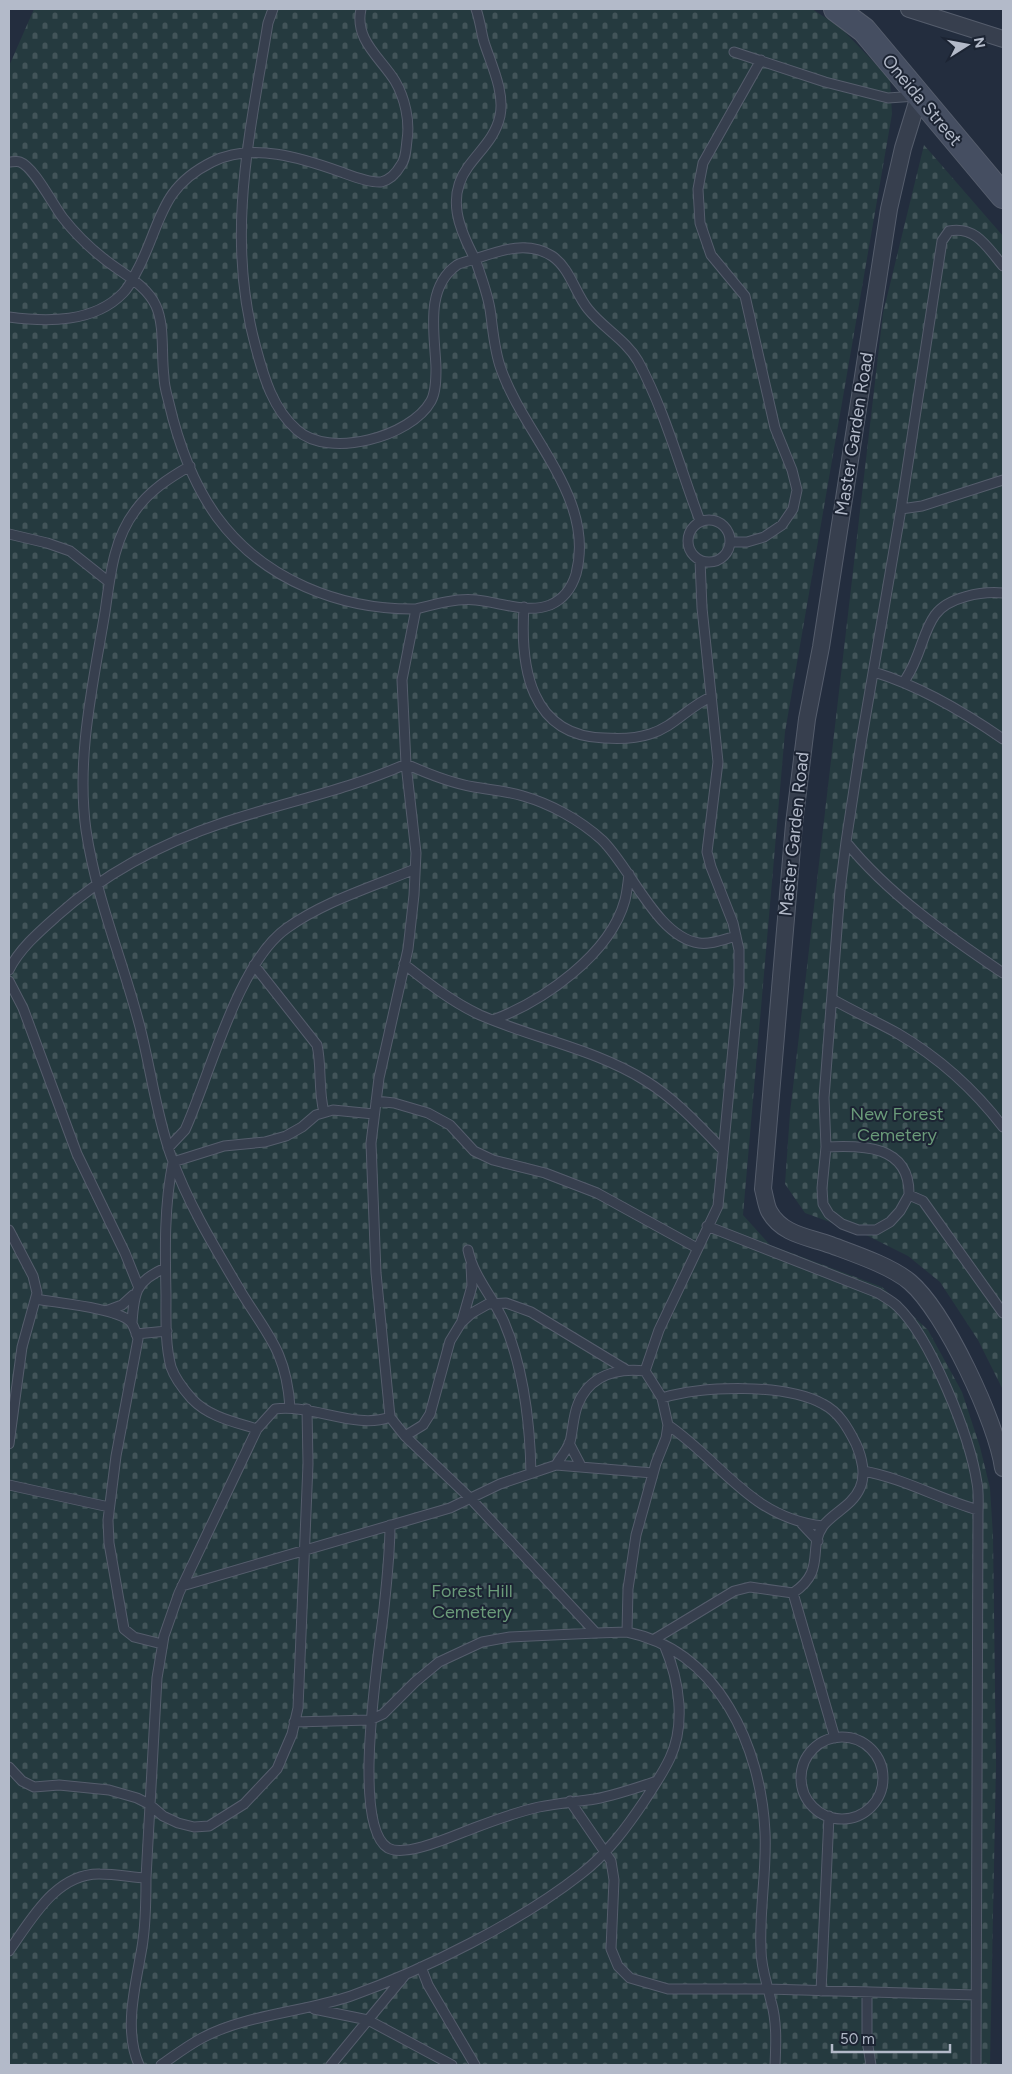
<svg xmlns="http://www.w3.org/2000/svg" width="1012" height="2074" viewBox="0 0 1012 2074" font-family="Figtree,sans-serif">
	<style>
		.cemetery { fill: url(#cemetery-stones) }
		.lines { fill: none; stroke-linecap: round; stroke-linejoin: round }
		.lane-casing { stroke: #555d6c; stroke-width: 11 }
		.street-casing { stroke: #555d6c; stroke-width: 18 }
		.secondary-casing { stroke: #555d6c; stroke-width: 26 }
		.lane { stroke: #373f4e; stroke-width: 9 }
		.street { stroke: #373f4e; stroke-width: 16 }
		.secondary { stroke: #454e61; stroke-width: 24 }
		.labels { text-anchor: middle; stroke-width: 4; stroke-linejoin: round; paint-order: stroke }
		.street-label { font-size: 18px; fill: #b3bac9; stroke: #1c2433 }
		.park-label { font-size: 18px; fill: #6a9a79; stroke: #1c2433 }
	</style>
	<defs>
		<pattern id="cemetery-stones" width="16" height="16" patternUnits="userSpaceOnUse" patternTransform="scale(1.25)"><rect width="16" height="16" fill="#253a3f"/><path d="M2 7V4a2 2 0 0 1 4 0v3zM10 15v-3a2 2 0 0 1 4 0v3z" fill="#425459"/></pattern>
	</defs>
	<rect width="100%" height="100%" fill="#232d3e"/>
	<path class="cemetery" d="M34 9H812L840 27 890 79 892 114 785 732 743 1215 770 1245 882 1287 928 1330 962 1392 980 1447 990 1488 993 1536 996 1765 990 2065H9V66Z
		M924 145 1003 236V1390L978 1340 940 1282 908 1256 866 1235 805 1213 785 1184 790 1113 883 313Z"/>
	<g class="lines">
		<g class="lane-casing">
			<path id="lane" d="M273 9 268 23C250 133 225 237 256 348 264 378 273 409 297 430 329 459 411 437 431 401 436 392 436 378 436 368 435 335 424 288 457 265 462 262 469 261 475 259 459 229 446 197 468 167 481 149 495 138 500 116 505 92 491 64 484 42 481 31 480 20 476 9
				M734 52 825 82 888 98 916 96
				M9 162C12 162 17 161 20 162 34 167 53 205 63 218 74 232 89 247 103 258 121 273 146 284 156 306 165 326 161 355 164 377 164 386 167 395 169 403 178 442 194 485 217 517 263 580 341 610 416 609
				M1003 266C987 247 976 226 949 231L942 241 901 509 861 743 846 842 840 890 824 1098 826 1147 822 1188 823 1204 829 1214 842 1224 858 1230H876L890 1222 900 1211 909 1195 923 1201 1003 1313
				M9 317C47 322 94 323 123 293 130 286 134 276 139 267 162 221 160 188 212 162 252 142 302 158 341 172 352 176 369 183 381 182 390 180 397 172 401 165 406 159 406 148 407 140 410 121 405 98 395 81 381 58 354 40 361 9
				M190 466C169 478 149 491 135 511 113 540 110 578 105 612 93 684 76 758 86 830 96 898 123 961 140 1027 151 1070 156 1114 171 1156 188 1204 215 1248 241 1292 268 1336 286 1351 290 1407
				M901 509 922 506 1003 480
				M688 541a21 21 0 1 1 42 0a21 21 0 1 1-42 0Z
				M9 534 47 543 70 551 109 582
				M730 542H747L764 537 782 525 793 509 797 490 792 470 775 428 745 296 711 255 700 223 698 189 703 163 761 60
				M700 560 702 608 718 762 707 852 711 867 733 923 739 950V985L718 1206 659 1330 645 1371 662 1398 668 1425 666 1438 656 1463 636 1535 628 1589 627 1632 596 1633 471 1499 405 1436 390 1417 376 1273 371 1143 379 1078 408 949 414 895 416 853 406 764 402 680 416 609C435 604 456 598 476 600 499 602 527 614 550 605 564 599 572 587 576 574 596 498 525 437 501 369 494 350 493 329 490 309 487 292 481 276 475 259 499 251 527 240 552 256 570 268 575 293 588 309 603 328 626 340 638 361 665 411 680 468 700 521
				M524 607C520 667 530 736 604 738 619 739 635 739 650 734 674 727 689 706 711 697
				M874 672C920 686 964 712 1003 739
				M904 682C908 675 912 669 915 661 922 646 925 629 935 615 948 597 982 591 1003 593
				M846 842C888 894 948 936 1003 973
				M404 964C428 983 452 1002 480 1015 535 1039 595 1049 646 1081 675 1099 700 1126 723 1150
				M254 965 317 1045C322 1067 318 1090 324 1112
				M9 970C19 949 40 931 57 916 106 872 162 843 225 822 285 802 348 790 406 764 428 774 450 783 474 787 491 790 507 791 523 796 551 804 580 820 602 840 631 868 657 937 699 943 711 945 725 939 736 936
				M9 981 23 1008 77 1154 125 1253 139 1288
				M832 999C853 1011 875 1021 897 1033 938 1057 974 1089 1003 1127
				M493 1020C543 1001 610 955 625 900 627 892 628 883 629 874
				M376 1101 394 1103 428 1113 450 1125 474 1151 493 1160 545 1173 597 1193 697 1248
				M826 1147C863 1145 910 1145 909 1195
				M168 1148 185 1130C210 1075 238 962 287 928 325 901 372 887 415 869
				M707 1226 878 1293C884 1297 892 1301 897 1306 931 1338 970 1437 977 1483 979 1493 978 1504 978 1514L976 2065
				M9 1230 33 1276 37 1293 22 1347 9 1444
				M468 1250C473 1276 493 1297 504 1322 524 1369 530 1422 531 1473
				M36 1299C58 1303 115 1308 130 1321 134 1325 136 1333 138 1339L116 1456 108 1520 109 1543 124 1629 134 1637 162 1644
				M106 1311 122 1305 133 1295
				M462 1321 472 1286 471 1265
				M132 1323C134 1292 136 1281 165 1268
				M136 1334 167 1331
				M668 1425C723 1463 751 1518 823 1526
				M257 1429C235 1422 209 1417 192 1399 184 1390 175 1379 171 1367 165 1344 166 1319 166 1295 165 1250 164 1206 173 1162L224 1146 265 1142 286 1136 302 1127 316 1115 333 1110 374 1114
				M405 1436 423 1425 430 1414 450 1341 461 1323 472 1313 488 1304 506 1303 531 1312 625 1369
				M569 1443 581 1466
				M556 1465C560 1458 567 1450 570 1442 573 1430 573 1416 578 1404 590 1375 617 1368 645 1371
				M863 1471C903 1478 939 1499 978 1510
				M9 1485 109 1507
				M802 1524 818 1541
				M390 1525C390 1552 387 1580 384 1608 380 1648 350 1825 388 1848 406 1858 455 1835 474 1828 495 1820 517 1812 539 1807 558 1803 576 1802 595 1799 616 1795 636 1788 657 1781
				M182 1586 450 1508 500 1484 556 1465 653 1473
				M793 1593 835 1738
				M627 1632C719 1651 761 1747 765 1832 767 1871 759 1910 761 1950 761 1968 767 1983 771 2001 777 2021 776 2044 775 2065
				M653 1640 734 1591 750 1587 793 1593C827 1570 807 1549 823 1526 834 1512 852 1506 860 1488 866 1475 862 1457 856 1444 848 1428 839 1412 823 1404 784 1383 703 1386 662 1398
				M294 1722 370 1720 383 1714 415 1682 439 1662 482 1642 510 1637 596 1633
				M801 1778a41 41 0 1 1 82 0a41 41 0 1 1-82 0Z
				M9 1767 22 1781 34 1787 59 1785 109 1790 137 1798 149 1804 163 1816 178 1823 194 1827 209 1826 244 1804 277 1769 292 1734 298 1708 308 1464 307 1409
				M570 1801 611 1861 614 1880 611 1949 618 1966 630 1978 668 1989H767L976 1995
				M146 1878 157 1678 164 1636 179 1593 257 1429 275 1409C313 1404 356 1430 390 1417
				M9 1951C31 1920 56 1873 100 1874 115 1874 131 1877 146 1878 146 1901 146 1924 142 1947 136 1984 123 2029 139 2065
				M421 1967 428 1985 475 2065
				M821 1991 829 1816
				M867 1992V2040L871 2065
				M314 2009 368 2020 406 1974
				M161 2065C174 2056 187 2046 202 2038 244 2015 304 2012 351 1996 424 1970 520 1922 581 1874 607 1854 627 1827 645 1800 654 1786 663 1773 670 1758 686 1724 679 1680 665 1647
				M331 2065 368 2020 452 2065"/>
		</g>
		<g class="street-casing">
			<path id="street" d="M909 9 1003 39
				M919 96 903 148 889 209 821 647 807 719 794 824 763 1189C765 1196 766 1205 769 1211 782 1235 809 1237 831 1245 855 1254 891 1266 910 1282 945 1312 997 1423 1003 1468"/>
		</g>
		<g class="secondary-casing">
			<path id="secondary" d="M836 9 864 30 1003 196"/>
		</g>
		<use href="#lane" class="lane"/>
		<use href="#street" class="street"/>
		<use href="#secondary" class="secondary"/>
	</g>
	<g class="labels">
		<g class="street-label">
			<text transform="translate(922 100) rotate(50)" y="6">Oneida Street</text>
			<text transform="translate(854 434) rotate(-81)" y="6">Master Garden Road</text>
			<text transform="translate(794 834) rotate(-84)" y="6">Master Garden Road</text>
		</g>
		<g class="park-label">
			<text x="897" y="1120">New Forest<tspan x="897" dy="21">Cemetery</tspan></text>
			<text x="472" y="1597">Forest Hill<tspan x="472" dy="21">Cemetery</tspan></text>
		</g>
	</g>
	<rect width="1012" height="2074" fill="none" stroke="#b3bac9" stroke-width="20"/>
	<g transform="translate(967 45) rotate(79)" stroke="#1c2433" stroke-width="4" paint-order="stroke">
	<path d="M0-4L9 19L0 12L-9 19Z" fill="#b3bac9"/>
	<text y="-8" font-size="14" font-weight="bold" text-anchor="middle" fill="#b3bac9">N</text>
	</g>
	<path d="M832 2044v8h118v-8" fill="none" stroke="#b3bac9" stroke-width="2.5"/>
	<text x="840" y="2044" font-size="15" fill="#b3bac9" stroke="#1c2433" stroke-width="4" paint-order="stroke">50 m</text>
</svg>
